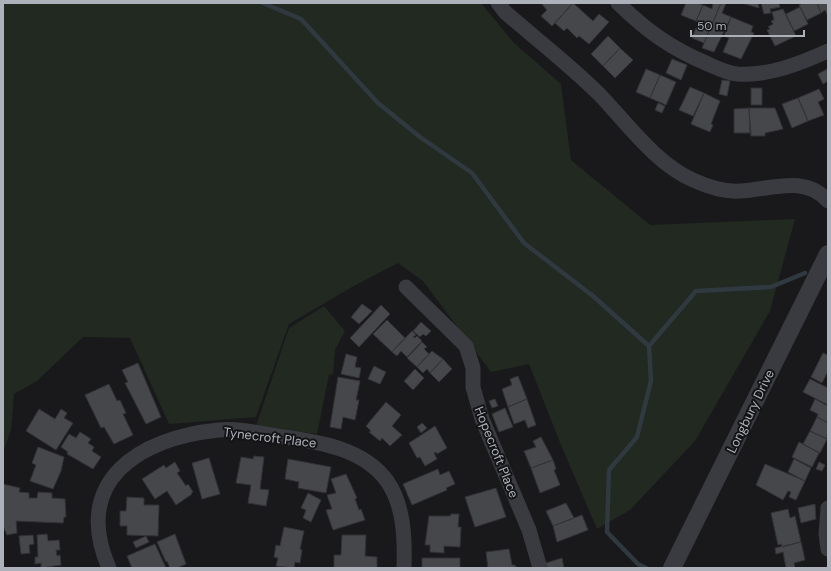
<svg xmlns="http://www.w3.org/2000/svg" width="831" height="571" viewBox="0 0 831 571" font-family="'DM Sans',sans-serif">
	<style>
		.green { fill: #212921 }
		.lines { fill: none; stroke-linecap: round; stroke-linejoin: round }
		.stream { stroke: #2f393f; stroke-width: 4.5 }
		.building { fill: #46474b; stroke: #333337 }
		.minor { stroke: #3a3b40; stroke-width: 15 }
		.tertiary { stroke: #3a3b40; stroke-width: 18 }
		.labels { text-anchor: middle; stroke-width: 4; stroke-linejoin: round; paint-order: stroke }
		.street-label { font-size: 13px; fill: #acb1ba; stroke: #141416 }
	</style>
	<rect width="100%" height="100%" fill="#19191b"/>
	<path class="green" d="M3 3H481L514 43 561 84 571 160 650 225 795 219 770 311 695 441 630 510 597 529 561 445 529 364 491 372 423 281 398 263 352 287 289 324 256 417 169 424 130 338 83 337 37 381 14 394 11 430 3 452Z
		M324 306 345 331 335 350 333 374 329 375 317 434 256 426 289 328Z"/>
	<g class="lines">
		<path class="stream" d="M263 3 301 19 378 103 420 137 472 173 524 243 593 296 649 346 696 291 771 287 805 273
			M646 568 638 564 607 532 609 470 637 437 651 381 649 346"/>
	</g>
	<path class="building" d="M541 3H573L552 26 541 16 547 10Z
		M573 3 593 21 599 14 609 22 589 44 579 36 577 38 567 28 564 31 555 23Z
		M686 3H697L703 5 696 21 681 15Z
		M713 3H721L704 43 692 38 698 23 696 21 703 5 712 9Z
		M721 3H726L722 13 731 17 714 52 702 48Z
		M742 3H758L759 8Z
		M761 3H779L780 7 770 9 771 13 764 14Z
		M803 3H817L821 13 807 20 799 5Z
		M817 3H828V16L825 10 821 13Z
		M800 7 808 24 794 31 786 14Z
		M783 9 796 36 775 46 767 30 770 29 768 27 773 24 771 21 774 20 772 12Z
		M731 17 753 26 751 32 754 33 741 59 723 52 729 38 724 36Z
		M608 36 620 48 603 66 591 54Z
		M620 48 633 60 615 78 603 66Z
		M672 59 687 65 681 80 666 73Z
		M646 69 660 75 650 98 636 92Z
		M827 69 828 81 823 84 818 74Z
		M660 75 676 82 666 105 650 98Z
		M722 80 730 81 727 96 719 94Z
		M690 87 704 93 693 116 679 110Z
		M751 88H762V105H751Z
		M819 89 824 99 818 102 824 115 808 121 798 98Z
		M704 93 720 101 711 124 713 125 710 132 691 124Z
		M798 98 808 121 792 128 782 104Z
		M658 103 665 106 662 113 655 110Z
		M749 108H775L783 129 765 133V136H751Z
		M749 108 750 133H734V109Z
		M362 304 372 311 359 324 351 317Z
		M381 305 390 314 359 347 350 338Z
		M387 320 405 338 392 352 373 334Z
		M421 322 431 331 426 336 423 334 420 337 413 331Z
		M412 331 416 335 413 337 415 338 417 336 422 341 407 357 401 351 397 356 392 352Z
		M422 342 427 347 424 349 429 354 417 367 407 358Z
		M432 351 443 359 430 373 427 369 423 373 417 367Z
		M823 353 828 355V371L822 383 811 377Z
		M346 354 357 357 355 367 361 368 359 378 341 374Z
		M443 359 452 369 439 382 430 373Z
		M138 363 161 417 146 424 125 383 128 382 122 370Z
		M374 366 386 372 380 384 368 379Z
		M415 369 424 378 413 390 404 381Z
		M518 376 527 399 508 407 502 389 512 385 510 379Z
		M338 377 360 381 356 400H359L355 420 343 417 341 429 330 427Z
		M810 379 828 388V405L803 392Z
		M109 384 117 401 120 400 126 413 123 414 133 435 114 444 104 427 101 428 85 395Z
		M495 399 498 406 492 408 489 401Z
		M527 399 536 425 528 428 525 420 514 424 508 407Z
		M815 399 828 406V423L817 417 818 414 810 410Z
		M386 402 401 415 392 426 402 435 390 446 382 438 380 441 369 432 371 431 366 426Z
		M505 408 513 427 499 432 492 414Z
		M39 409 55 419 61 409 67 413 64 418 73 423 56 450 26 431Z
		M817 417 828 423 827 439 810 431Z
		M422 423 427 428 421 433 417 427Z
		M435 426 447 448 437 454 436 452 434 453 437 459 425 466 420 457 417 458 409 443Z
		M810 431 827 439 820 453 803 444Z
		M80 432 91 439 88 443 94 447 92 451 101 457 93 469 67 454 68 452 61 447 69 434 76 438Z
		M541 437 553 460 531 468 524 451 536 447 533 441Z
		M799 442 819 453 812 467 792 457Z
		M38 447 64 457 61 471 53 489 30 481 36 465 32 463Z
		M254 456 264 457 260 489 269 490 266 506 248 503 251 485 236 483 241 457 253 459Z
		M209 458 220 494 202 499 192 463Z
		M288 459 331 467 326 493 298 488 299 482 285 479Z
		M794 459 811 468 805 481 788 472Z
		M553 460 556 469 554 470 560 485 540 493 531 468Z
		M175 462 180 471 177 473 186 486 188 484 193 492 191 493 192 494 176 505 167 491 155 499 142 479 164 465 166 468Z
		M819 462 825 465 822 471 816 469Z
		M765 464 805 481 796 500 789 497 791 492 788 491 783 500 756 485Z
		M438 469 440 475 449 471 455 484 446 488 447 490 412 505 403 484Z
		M346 474 357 498 355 499 359 510 361 509 365 520 333 530 326 510 332 509 327 495 336 493 331 479Z
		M3 484 20 488 19 492 29 493V498H37L38 492 52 493V498L65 499 66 517H64L63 523 16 521 17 533 7 535 3 526Z
		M496 488 506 517 475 527 465 497Z
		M308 493 321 500 311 522 303 518 306 510 301 508Z
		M127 497 144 498V505H159L158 536 127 535V526H120V511H126Z
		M566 503 574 518 553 526 546 511Z
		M815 504 816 519 801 523 798 508Z
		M788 509 790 518 795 516 801 542 782 547 781 544 778 545 771 513Z
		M451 514H459L458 527H461L460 547 444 546V553L430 552V545H425L429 516H450Z
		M582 515 588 530 557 542 553 526Z
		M284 527 304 531 300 549 302 550 300 563 295 562 294 568 276 566 278 558 274 557 276 545 280 546Z
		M47 534 48 541 59 540 60 550H56L57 556 60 555 61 565 41 568V563L35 564V557H38L37 535Z
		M175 534 186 564 177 568H170L167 561 166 562 157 542Z
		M33 535 34 544 29 545 30 553 21 554 19 536Z
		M342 535H366L365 556 377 557V568H334V555H341Z
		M146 536 149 542 136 548 133 542Z
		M801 542 805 560 794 563 795 568H786L783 552 776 554 775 548Z
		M155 544 166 568H132L127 556Z
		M509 549 512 565H515L516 568H488L486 552Z
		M422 558H460V568H422Z
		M562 558 564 568H547L546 563Z"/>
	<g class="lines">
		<path class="minor" d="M498 3 505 12C536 39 570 65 599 94 627 123 655 163 693 180 706 186 725 192 740 191 770 190 805 174 828 201
			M618 3C647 31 670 48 708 64 717 68 727 73 737 74 769 76 799 64 828 51
			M406 287 466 346 473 368V387L482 419 529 530 540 568
			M828 508 826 534 828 549
			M109 568C71 481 139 438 218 430 239 428 263 434 284 437 320 442 364 449 387 481 404 505 405 539 404 568"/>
		<path class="tertiary" d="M672 568 828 254"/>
	</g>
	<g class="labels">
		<g class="street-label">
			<text transform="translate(750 411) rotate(-64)" y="5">Longbury Drive</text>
			<text transform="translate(270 437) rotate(7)" y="5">Tynecroft Place</text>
			<text transform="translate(497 452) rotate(68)" y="5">Hopecroft Place</text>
		</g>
	</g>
	<rect width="831" height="571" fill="none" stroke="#acb1ba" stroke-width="8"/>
	<path d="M691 30v6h113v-6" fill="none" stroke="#acb1ba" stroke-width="2"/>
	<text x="697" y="30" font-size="12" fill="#acb1ba" stroke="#141416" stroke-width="3" paint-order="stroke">50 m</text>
</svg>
